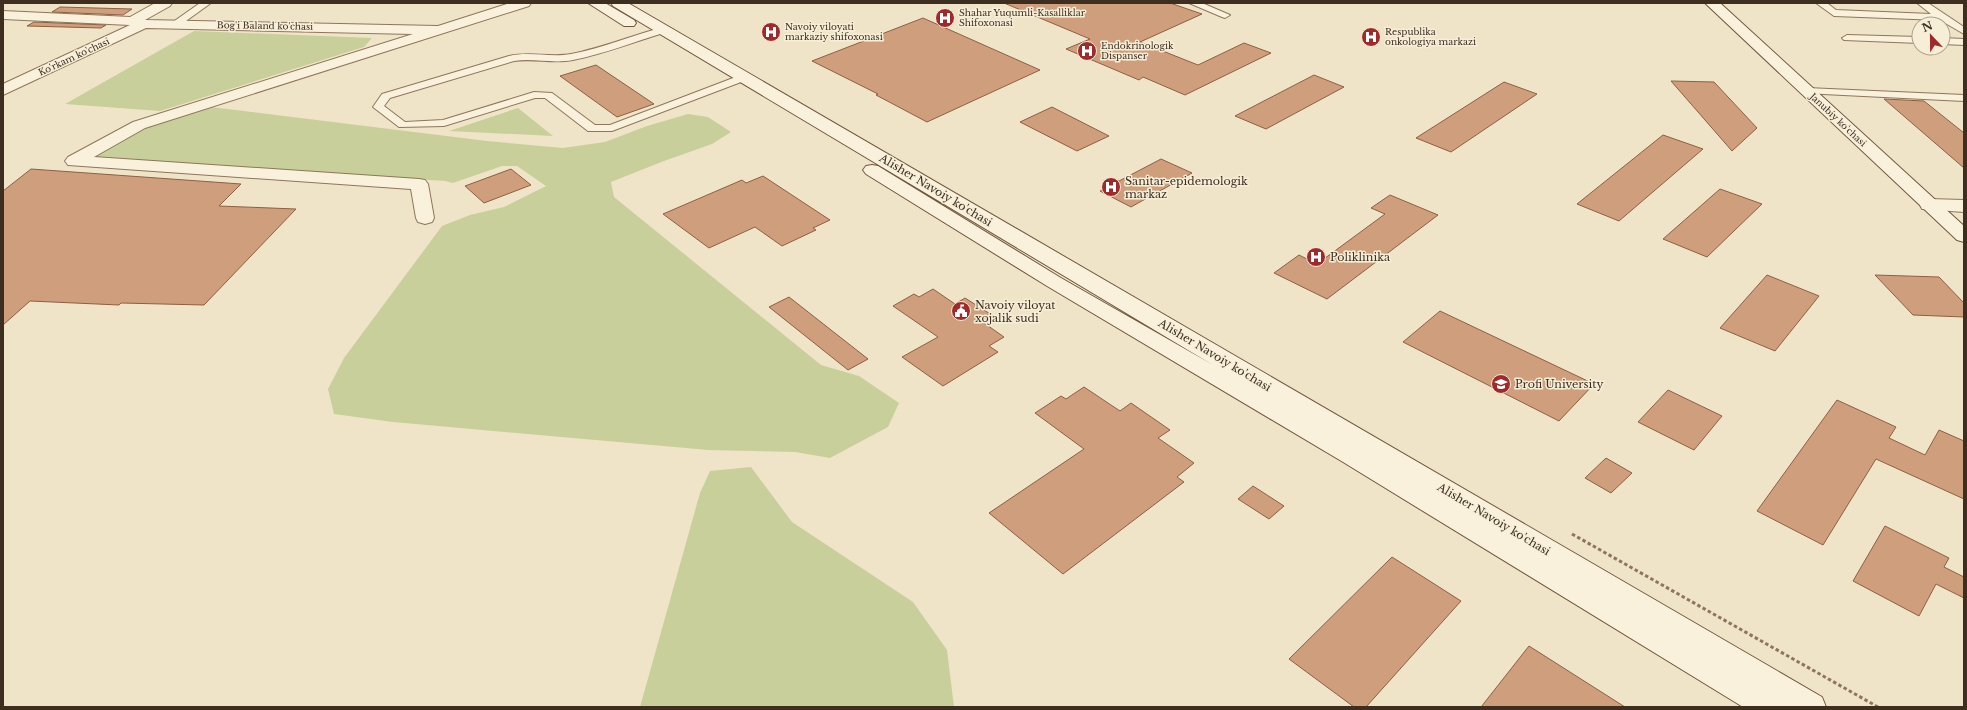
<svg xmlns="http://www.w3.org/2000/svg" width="1967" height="710" viewBox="0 0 1967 710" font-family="'Libre Baskerville',serif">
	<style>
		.green { fill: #c9cf9b }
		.building { fill: #cf9f7d; stroke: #8d5f41 }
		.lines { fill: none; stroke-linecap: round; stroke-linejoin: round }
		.service-casing { stroke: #8d765c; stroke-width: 2 }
		.minor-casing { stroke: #8d765c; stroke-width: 2 }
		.secondary-casing { stroke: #6f573f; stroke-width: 2 }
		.path { stroke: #8d765c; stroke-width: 3; stroke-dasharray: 3.5 2.5; stroke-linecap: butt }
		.service { fill: #faf1dc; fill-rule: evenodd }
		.minor { fill: #faf1dc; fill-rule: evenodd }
		.secondary { fill: #faf1dc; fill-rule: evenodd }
		.labels { text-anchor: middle; stroke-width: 3; stroke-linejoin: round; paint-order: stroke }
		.far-poi-label { font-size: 9px; fill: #3d2e20; stroke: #f7eed8; text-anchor: start }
		.far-street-label { font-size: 9px; fill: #3d2e20; stroke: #f7eed8 }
		.poi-label { font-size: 11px; fill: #3d2e20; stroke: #f7eed8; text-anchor: start }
		.street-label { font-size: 11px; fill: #3d2e20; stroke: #f7eed8 }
	</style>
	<rect width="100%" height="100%" fill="#f0e4c8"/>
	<path class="green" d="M194 31 372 38 364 47 160 111 65 104Z
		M211 107 487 141 563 148 605 142 647 126 688 114 708 117 731 132 712 144 664 161 611 182 614 197 821 365 859 376 899 403 888 427 830 458 795 452 708 450 393 422 334 414 328 389 344 358 442 226 470 215 504 207 546 186 517 166H502L453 183 445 181 102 159 93 156 147 127Z
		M518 108 553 136 449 131Z
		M751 467 792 522 913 602 947 650 954 707H640L700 493 710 471Z"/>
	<path class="building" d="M1004 3H1170L1202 14 1140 42 1198 65 1244 43 1271 53 1185 95 1143 77 1139 80 1066 49 1090 39Z
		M60 7 132 9 123 15 52 12Z
		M923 18 1040 70 927 122 876 95 878 94 812 61Z
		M34 22 106 25 101 28 27 26Z
		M596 65 654 104 617 117 560 76Z
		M1314 75 1344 87 1266 129 1235 116Z
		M1671 81 1714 82 1757 128 1732 151Z
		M1504 82 1537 94 1451 152 1416 138Z
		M1884 99 1924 101 1964 133V168Z
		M1052 107 1109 136 1077 151 1020 122Z
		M1663 135 1703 149 1619 221 1577 204Z
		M1161 159 1192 173 1131 207 1100 191Z
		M31 169 241 184 219 206 296 209 204 305 121 303 119 305 30 301 3 325V191Z
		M511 169 531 185 484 203 465 186Z
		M763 176 830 220 813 228 816 230 782 246 755 227 709 248 663 214 742 180 746 183Z
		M1720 189 1762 204 1707 257 1663 239Z
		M1390 195 1438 215 1327 299 1274 273 1299 255 1317 264 1385 214 1371 208Z
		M1767 275 1819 296 1775 351 1720 328Z
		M1875 275 1939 277 1964 303V317L1913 315Z
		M933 289 955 304 965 298 995 317 984 323 1004 337 989 346 998 352 943 386 902 357 938 337 893 306 914 294 919 297Z
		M789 297 868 359 848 370 769 307Z
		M1440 311 1594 384 1559 421 1403 342Z
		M1084 387 1120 411 1131 403 1170 430 1158 438 1194 463 1177 477 1184 482 1063 574 989 513 1084 449 1035 413 1061 396 1066 399Z
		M1668 390 1722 416 1694 450 1638 422Z
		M1837 400 1896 427 1889 438 1925 455 1939 430 1964 441V499L1876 459 1823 545 1757 511Z
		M1606 458 1632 473 1611 493 1585 478Z
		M1253 486 1284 506 1269 519 1238 499Z
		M1885 526 1949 558 1944 567 1964 577V598L1936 584 1919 616 1853 581Z
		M1392 557 1461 601 1366 707H1354L1289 659Z
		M1529 646 1625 707H1481Z"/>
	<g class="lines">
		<g class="service-casing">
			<path id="service" d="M200 3H211L179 26H173L171 24 173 22Z
				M1189 3H1202L1230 15 1225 18 1222 17Z
				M1816 3H1827L1836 10 1931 14 1917 3H1928L1964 27V34L1940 20 1834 16Z
				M664 27 667 28 669 30 667 32C636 41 604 54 573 60 553 64 534 58 514 61L390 98 384 106 405 122 443 120 534 92 552 93 595 125H610L741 75 745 74 750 77 749 79 612 131H588L545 98H535L444 126 399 127 373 107 382 94 509 56C530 51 550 58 571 54 603 48 633 35 664 27Z
				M1847 35 1919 37V43L1844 40 1842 38Z
				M1943 38 1964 39V45L1943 44Z
				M1807 88 1964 95V101L1803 93 1802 91Z"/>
		</g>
		<g class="minor-casing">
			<path id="minor" d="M155 3H172L170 6 145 20 438 26 510 3H531L529 6 145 128 94 157 419 179 425 180 428 184 434 218 432 222 425 224 418 222 416 218 411 189 68 165 65 161 68 157 133 122 413 34 146 28 3 95V84L130 25 3 19V11L130 17Z
				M1929 199 1964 200V212L1922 209 1920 205 1922 201Z"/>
		</g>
		<g class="secondary-casing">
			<path id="secondary" d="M588 3H605L634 20 636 23 634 26H624Z
				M611 3H628L1822 697 1826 707H1743L1343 462 1047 286 866 174 863 170 866 166 872 165 878 166 1061 278 1213 365 613 6Z
				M1705 3H1720L1964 226V242L1957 240Z"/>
		</g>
		<path class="path" d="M1572 534 1878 707"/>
		<use href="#service" class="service"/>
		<use href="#minor" class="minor"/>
		<use href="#secondary" class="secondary"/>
	</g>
	<defs>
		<g id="hospital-disc" transform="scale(1)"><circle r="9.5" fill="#9e2a2b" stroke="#f7eed8"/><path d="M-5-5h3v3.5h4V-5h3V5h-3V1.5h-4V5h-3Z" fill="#fff"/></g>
		<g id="civic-disc" transform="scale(1)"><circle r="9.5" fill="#9e2a2b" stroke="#f7eed8"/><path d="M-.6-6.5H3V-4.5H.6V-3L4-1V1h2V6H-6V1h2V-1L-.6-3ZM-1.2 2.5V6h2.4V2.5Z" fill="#fff"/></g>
		<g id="university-disc" transform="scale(1)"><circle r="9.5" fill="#9e2a2b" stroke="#f7eed8"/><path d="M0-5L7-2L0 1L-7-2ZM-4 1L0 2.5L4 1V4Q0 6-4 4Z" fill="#fff"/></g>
	</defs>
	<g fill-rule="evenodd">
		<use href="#hospital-disc" x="945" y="18"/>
		<use href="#hospital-disc" x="771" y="32"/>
		<use href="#hospital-disc" x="1371" y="37"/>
		<use href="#hospital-disc" x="1087" y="51"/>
		<use href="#hospital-disc" x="1111" y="187"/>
		<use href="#hospital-disc" x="1316" y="257"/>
		<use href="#civic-disc" x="961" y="311"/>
		<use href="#university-disc" x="1501" y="384"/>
	</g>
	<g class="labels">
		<g class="far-poi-label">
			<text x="959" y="16">Shahar Yuqumli-Kasalliklar<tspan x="959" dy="10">Shifoxonasi</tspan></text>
			<text x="785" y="30">Navoiy viloyati<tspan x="785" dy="10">markaziy shifoxonasi</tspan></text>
			<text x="1385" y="35">Respublika<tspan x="1385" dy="10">onkologiya markazi</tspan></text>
			<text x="1101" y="49">Endokrinologik<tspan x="1101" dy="10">Dispanser</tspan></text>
		</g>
		<g class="far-street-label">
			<text transform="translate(265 26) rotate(1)" y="3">Bog'i Baland ko'chasi</text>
			<text transform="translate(74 57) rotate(-25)" y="3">Ko'rkam ko'chasi</text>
			<text transform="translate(1838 120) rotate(43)" y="3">Janubiy ko'chasi</text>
		</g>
		<g class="poi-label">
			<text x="1125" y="185">Sanitar-epidemologik<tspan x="1125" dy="13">markaz</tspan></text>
			<text x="1330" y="261">Poliklinika</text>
			<text x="975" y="309">Navoiy viloyat<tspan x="975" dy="13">xojalik sudi</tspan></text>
			<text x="1515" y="388">Profi University</text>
		</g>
		<g class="street-label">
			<text transform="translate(936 190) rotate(31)" y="4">Alisher Navoiy ko'chasi</text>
			<text transform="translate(1215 355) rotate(31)" y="4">Alisher Navoiy ko'chasi</text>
			<text transform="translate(1494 519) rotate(31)" y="4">Alisher Navoiy ko'chasi</text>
		</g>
	</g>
	<rect width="1967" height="710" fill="none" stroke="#3d2e20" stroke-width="8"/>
	<g transform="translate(1931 36) rotate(338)"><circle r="19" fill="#f7eed8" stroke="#ada18e"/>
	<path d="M0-3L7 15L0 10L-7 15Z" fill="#9e2a2b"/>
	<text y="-6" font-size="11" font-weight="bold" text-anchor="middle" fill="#3d2e20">N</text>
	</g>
</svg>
